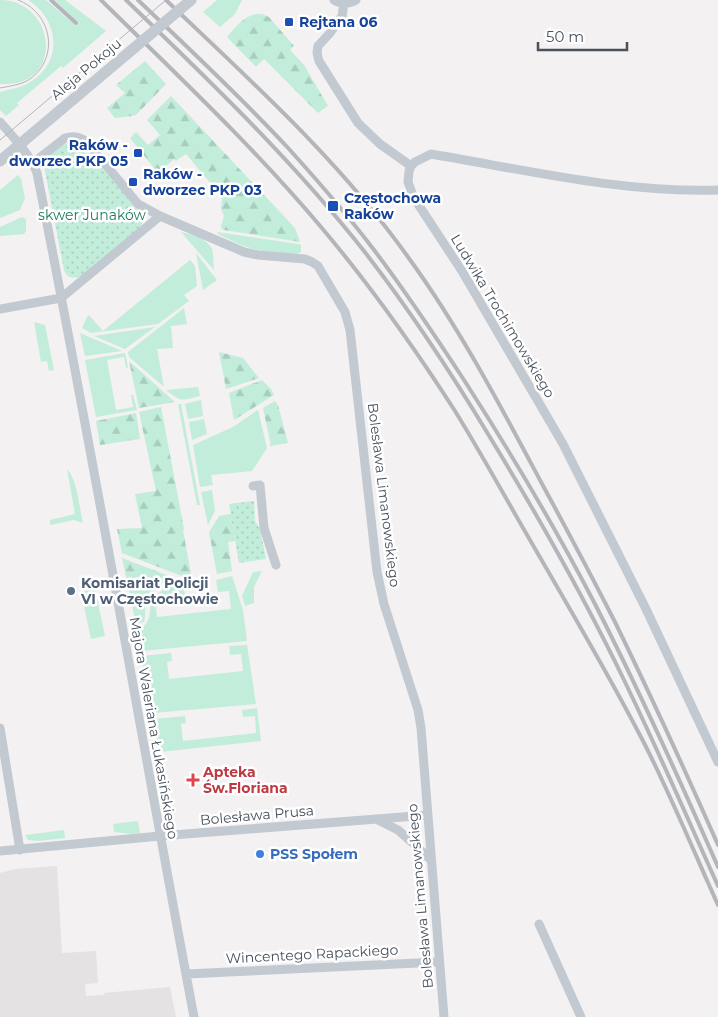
<svg xmlns="http://www.w3.org/2000/svg" width="718" height="1017" viewBox="0 0 718 1017" font-family="Montserrat,sans-serif">
	<style>
		.education { fill: #e4e2e2 }
		.grass { fill: #c2edda }
		.forest { fill: url(#forest-firs) }
		.park { fill: url(#park-dots) }
		.lines { fill: none; stroke-linecap: round; stroke-linejoin: round }
		.minor { stroke: #c2c9d1; stroke-width: 9 }
		.tram { stroke: #b3b5ba; stroke-width: 1 }
		.rail { stroke: #b3b5ba; stroke-width: 4 }
		.tertiary-bridge { stroke: #c2c9d1; stroke-width: 11 }
		.transit-dot { fill: #1a4fb4; stroke: #fff; stroke-width: 2 }
		.service-dot { fill: #5c6f8a; stroke: #fff; stroke-width: 2 }
		.health-dot { fill: #e0444e; stroke: #fff; stroke-width: 2 }
		.shop-dot { fill: #3f7fe0; stroke: #fff; stroke-width: 2 }
		.labels { text-anchor: middle; stroke-width: 5; stroke-linejoin: round; paint-order: stroke }
		.transit-label { font-size: 14px; font-weight: bold; fill: #164399; stroke: #fff; text-anchor: start }
		.street-label { font-size: 14px; fill: #49515d; stroke: #fff }
		.park-label { font-size: 14px; fill: #1d7c5c; stroke: #fff }
		.service-label { font-size: 14px; font-weight: bold; fill: #4e5e75; stroke: #fff; text-anchor: start }
		.health-label { font-size: 14px; font-weight: bold; fill: #be3a42; stroke: #fff; text-anchor: start }
		.shop-label { font-size: 14px; font-weight: bold; fill: #366cbe; stroke: #fff; text-anchor: start }
	</style>
	<defs>
		<pattern id="forest-firs" width="22" height="20" patternUnits="userSpaceOnUse" patternTransform="scale(1.25)"><rect width="22" height="20" fill="#c2edda"/><path d="M5 1l3.5 6h-7zM16 11l3.5 6h-7z" fill="#a8cdbe"/></pattern>
		<pattern id="park-dots" width="8" height="8" patternUnits="userSpaceOnUse" patternTransform="scale(1.25)"><rect width="8" height="8" fill="#c2edda"/><path d="M2 2h.1M6 6h.1" fill="none" stroke="#a8cdbe" stroke-width="1.8" stroke-linecap="round"/></pattern>
	</defs>
	<rect width="100%" height="100%" fill="#f3f1f1"/>
	<path class="education" d="M57 866 62 953 96 951 98 983 85 984 86 996 104 995V993L170 987 176 1017H0V873L15 869Z"/>
	<path class="grass" d="M0 0C48 0 63 65 23 81 16 84 8 84 0 84Z
		M28 0H46L76 26 79 23 55 0H65L106 31 63 68 61 66 17 103 19 105 6 116 0 110V92C14 88 24 88 36 78 64 56 56 17 28 0Z
		M217 0H242L235 14 220 27 203 12Z
		M18 175 21 179 25 198 20 210 0 218V190Z
		M22 217 26 219V231L24 234 0 236V227Z
		M181 232C191 234 208 239 212 249 214 256 213 263 214 270Z
		M217 232 298 244 301 245V252C292 258 258 251 247 247 238 244 228 239 218 234Z
		M196 253 217 280 203 290Z
		M190 260 195 266 197 286 184 295 189 301 158 324 91 333 82 328 87 317 89 315 103 331Z
		M184 308 187 324 171 326 173 348 157 349 164 387 129 357 128 352Z
		M34 322 45 325 54 370 49 371 47 361 41 362Z
		M155 327 125 349 94 336Z
		M80 333 122 351 85 356Z
		M125 353 128 367 126 368 124 357 107 360 116 410 133 407 131 395H133L137 410 96 417 85 360Z
		M198 387 200 396C181 401 181 402 166 390Z
		M201 400 203 416 188 419 185 404Z
		M178 404H181L200 505H197Z
		M258 410 267 448 252 471 211 475 213 485 200 487 193 445 233 427Z
		M204 419 207 434 192 440 189 422Z
		M67 469C78 481 79 507 83 523L74 520 50 525V520L75 514Z
		M212 490 215 511 208 525 201 492Z
		M262 571 254 587V603L245 606 242 596 253 572Z
		M232 576 243 610 247 641 142 651 138 630C151 625 150 611 151 599L168 586 184 584 185 596 155 599 157 617 231 609 229 591 218 592 216 580Z
		M161 586C156 590 148 594 146 601 144 608 146 615 144 622L136 624 129 590Z
		M95 589 105 636 91 639 81 592Z
		M247 645 256 704 153 713 141 656 171 653 172 661 167 662 169 679 243 671 241 654 230 655 229 646Z
		M257 708 261 741 160 752 154 719 185 716 186 723 181 724 183 741 256 733 255 716 243 717 242 710Z
		M138 821 140 833 132 834 114 832 113 824Z
		M64 830 65 838 38 841 28 840 25 835Z"/>
	<path class="forest" d="M256 14H262L269 17 294 46 290 50 304 65 328 106 318 113 264 59 256 67 227 37C236 27 242 17 256 14Z
		M145 61 166 84 136 115 132 116 115 118 107 108 125 93 116 85Z
		M171 96 295 228 300 242 224 230 222 229 221 226 224 216 221 209 222 197 186 154 176 161 174 159 158 173 130 138 136 132 148 145 160 135 147 120Z
		M219 352 243 358 259 378 226 389Z
		M129 361 175 402 139 408Z
		M262 380 271 389 274 395 234 420 229 393Z
		M275 401 278 405 288 443 271 446 263 408Z
		M161 407 184 529 183 530 192 580 122 553 117 529 142 528 135 494 156 491 139 412Z
		M136 413 140 439 100 445 96 421Z
		M231 514 235 541 228 542 232 571 217 574 209 532 219 516Z
		M122 558 182 581 128 586Z"/>
	<path class="park" d="M70 142H77L86 147 141 214C144 220 143 224 139 228L81 276C73 279 67 278 64 270L44 166C46 156 60 145 70 142Z
		M254 501 255 521 260 529 266 559 239 563 229 504Z"/>
	<g class="lines">
		<path class="minor" d="M334 0C341 4 349 4 356 0
			M344 3 342 16 330 33 318 46 317 53 319 61 358 123 380 144 411 166
			M0 122C14 138 29 153 37 173 93 453 141 736 194 1017
			M33 163 65 138C74 135 81 137 88 143L138 204 160 216 244 252 258 255 305 259 312 262 318 266 345 312 350 330 377 572 384 604 418 710 421 728 444 1017
			M718 190C622 193 526 170 431 154L415 162 411 166 409 171 408 182 414 198 462 271 563 444 646 609 718 762
			M61 298 160 216
			M0 309 61 298
			M253 486 260 485 264 528 276 565
			M0 728 20 850
			M376 819 398 830 414 844 431 860
			M0 851 160 836 428 815
			M539 924 581 1017
			M186 974 439 962"/>
		<path class="tram" d="M0 88C10 86 21 85 30 79 60 57 52 13 18 0
			M0 140 166 0"/>
		<path class="rail" d="M51 0 76 23
			M101 0C176 74 253 146 321 227 370 285 414 347 455 411 481 453 505 497 530 540 568 606 607 671 642 739 670 793 693 850 718 905
			M126 0C209 80 292 160 364 251 409 309 450 371 488 434 537 514 583 595 624 680 657 748 687 817 718 886
			M138 0C189 49 241 97 289 149 317 180 345 212 371 246 404 289 434 334 464 380 511 453 555 527 595 604 639 690 679 778 718 867
			M166 0C251 81 340 161 408 257 459 327 500 405 541 482 566 528 591 575 615 622 651 696 685 770 718 845"/>
		<path class="tertiary-bridge" d="M0 161 191 0"/>
	</g>
	<g class="transit-dot">
		<rect x="284" y="17" width="10" height="10" rx="2.5"/>
		<rect x="133" y="148" width="10" height="10" rx="2.5"/>
		<rect x="128" y="177" width="10" height="10" rx="2.5"/>
		<rect x="327" y="200" width="12" height="12" rx="2.5"/>
	</g>
	<circle class="service-dot" cx="71" cy="591" r="5"/>
	<path class="health-dot" d="M190.5 772.5h5v5h5v5h-5v5h-5v-5h-5v-5h5z"/>
	<circle class="shop-dot" cx="260" cy="854" r="5"/>
	<g class="labels">
		<g class="transit-label">
			<text x="299" y="27">Rejtana 06</text>
			<text x="128" y="150" text-anchor="end">Raków -<tspan x="128" dy="16">dworzec PKP 05</tspan></text>
			<text x="143" y="179">Raków -<tspan x="143" dy="16">dworzec PKP 03</tspan></text>
			<text x="344" y="203">Częstochowa<tspan x="344" dy="16">Raków</tspan></text>
		</g>
		<g class="street-label">
			<text transform="translate(86 69) rotate(-40)" y="5">Aleja Pokoju</text>
			<text transform="translate(503 316) rotate(59)" y="5">Ludwika Trochimowskiego</text>
			<text transform="translate(384 495) rotate(83)" y="5">Bolesława Limanowskiego</text>
			<text transform="translate(154 728) rotate(80)" y="5">Majora Waleriana Łukasińskiego</text>
			<text transform="translate(257 815) rotate(-5)" y="5">Bolesława Prusa</text>
			<text transform="translate(420 896) rotate(-95)" y="5">Bolesława Limanowskiego</text>
			<text transform="translate(312 954) rotate(-3)" y="5">Wincentego Rapackiego</text>
		</g>
		<g class="park-label">
			<text x="92" y="220">skwer Junaków</text>
		</g>
		<g class="service-label">
			<text x="81" y="588">Komisariat Policji<tspan x="81" dy="16">VI w Częstochowie</tspan></text>
		</g>
		<g class="health-label">
			<text x="203" y="777">Apteka<tspan x="203" dy="16">Św.Floriana</tspan></text>
		</g>
		<g class="shop-label">
			<text x="270" y="859">PSS Społem</text>
		</g>
	</g>
	<path d="M538 42v8h89v-8" fill="none" stroke="#49515d" stroke-width="2.5"/>
	<text x="546" y="42" font-size="15" fill="#49515d" stroke="#ffffff" stroke-width="4" paint-order="stroke">50 m</text>
</svg>
